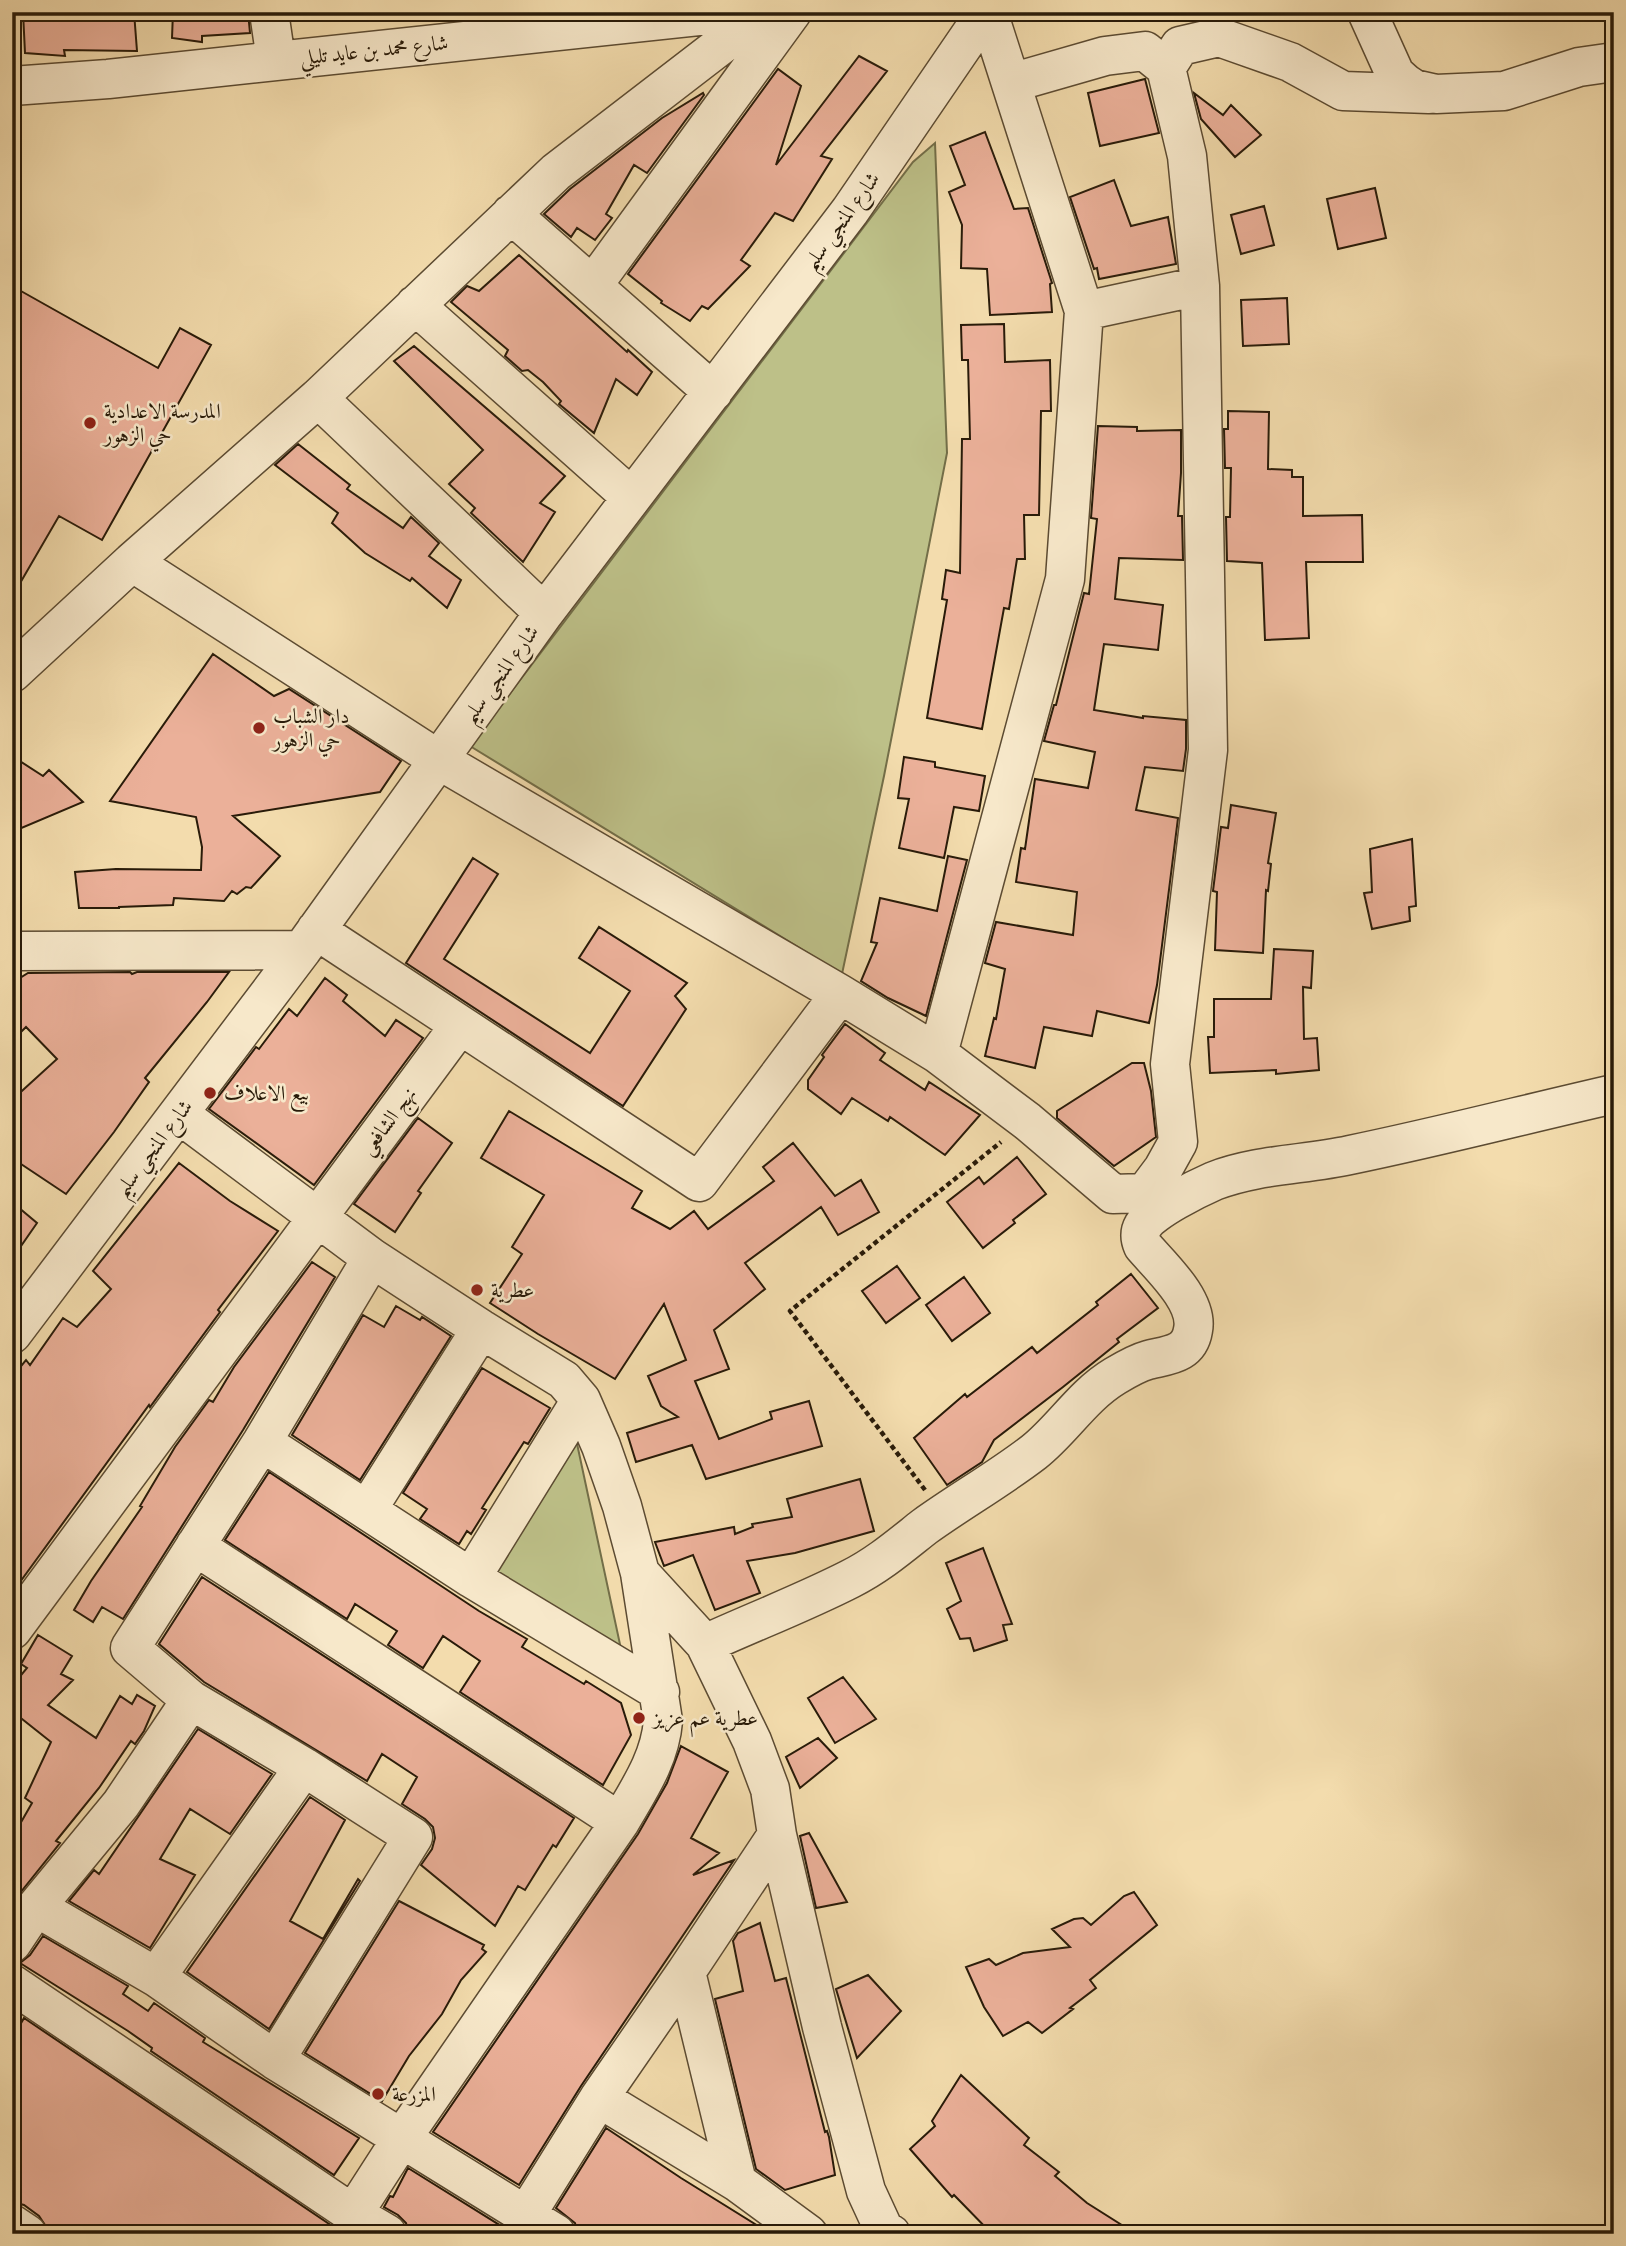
<svg xmlns="http://www.w3.org/2000/svg" width="1626" height="2246" viewBox="0 0 1626 2246" font-family="'Sorts Mill Goudy',Amiri,serif">
	<style>
		.green { fill: #bdc088; stroke: #736e48; stroke-width: 2 }
		.building { fill: #ebb099; stroke: #291b09; stroke-width: 2 }
		.lines { fill: none; stroke-linecap: round; stroke-linejoin: round }
		.minor-casing { stroke: #5c4b32; stroke-width: 41 }
		.path { stroke: #291b09; stroke-width: 4.5; stroke-dasharray: 5 3.5; stroke-linecap: butt }
		.minor { stroke: #f7e8ca; stroke-width: 38 }
		.poi-dot { fill: #8f2418; stroke: #f7e8ca; stroke-width: 2.5 }
		.labels { text-anchor: middle; stroke-width: 5; stroke-linejoin: round; paint-order: stroke }
		.street-label { font-size: 21px; fill: #291b09; stroke: #f7e8ca }
		.poi-label { font-size: 21px; fill: #291b09; stroke: #f7e8ca; text-anchor: start }
	</style>
	<rect width="100%" height="100%" fill="#f3dcad"/>
	<filter id="stains"><feTurbulence type="fractalNoise" baseFrequency=".00286" numOctaves="4"/><feColorMatrix values="0 0 0 0 .2 0 0 0 0 .09 0 0 0 0 .02 0 0 0 .5 -.17"/></filter>
	<radialGradient id="worn" r=".72"><stop offset=".6" stop-color="#630" stop-opacity="0"/><stop offset="1" stop-color="#630" stop-opacity=".3"/></radialGradient>
	<path class="green" d="M935 143 947 453 884 776 842 974 470 746 913 162Z
		M576 1439 624 1663 493 1575Z"/>
	<path class="building" d="M23 12H134L137 51 64 50 65 56 25 53Z
		M173 12H248L250 33 202 36V42L172 38Z
		M859 56 887 71 821 156 832 159 793 221 775 213 741 260 750 266 708 309 702 306 690 321 661 303 662 301 628 274 778 69 801 86 776 165Z
		M1145 79 1159 133 1100 146 1088 93Z
		M703 93 704 95 647 173 634 165 606 214 612 218 595 240 577 228 571 237 544 214 570 189 662 118Z
		M1194 93 1223 115 1231 105 1261 135 1235 157 1201 119Z
		M985 132 1014 209 1028 208 1052 283 1050 284 1052 312 990 315 987 269 961 268 962 225 949 192 965 185 950 146Z
		M1114 180 1131 226 1168 217 1176 264 1099 279 1097 268 1094 269 1070 197Z
		M1375 188 1386 238 1338 249 1327 199Z
		M1264 206 1274 245 1241 254 1231 215Z
		M519 255 627 352 628 350 652 372 637 395 616 379 594 433 559 404 561 401 543 382 528 370 522 371 505 356 508 350 451 302 467 286 479 291Z
		M12 286 158 368 180 328 211 345 102 540 59 516 12 597Z
		M1287 298 1289 344 1243 346 1241 300Z
		M1004 324 1005 362 1050 360 1051 411H1041L1039 515H1024L1025 559H1017L1009 609 1004 608 982 729 927 718 947 600 942 599 946 570 960 573 962 439H970L968 360H962L961 325Z
		M414 346 565 476 540 503 555 512 523 562 471 513 475 508 449 484 483 450 394 361Z
		M1228 411 1269 412 1268 469 1292 470V477H1303V516L1362 515 1363 562H1306L1309 638 1265 640 1262 563 1227 561 1226 517H1230L1231 468H1225L1224 429H1228Z
		M1098 426 1137 427V431L1181 430V473L1178 516H1182L1183 560 1119 558 1115 599 1163 605 1158 650 1104 644 1094 710 1143 718V716L1186 720V749L1183 771 1145 767 1136 810 1178 818 1157 985 1149 1023 1097 1011 1092 1036 1044 1027 1035 1068 985 1056 994 1018 996 1019 1005 969 985 963 996 922 1073 935 1077 892 1016 882 1021 848 1025 849 1035 779 1088 788 1095 752 1044 741 1054 705H1056L1084 593 1089 594 1097 519 1091 518Z
		M298 444 350 485 347 489 403 528 411 517 439 543 429 556 461 580 447 608 412 578 410 581 365 553 332 523 338 513 275 465Z
		M213 654 274 696 289 689 401 761 380 792 233 816 280 856 251 888 246 887 237 894 232 891 224 901 174 898 173 905 119 907V908H79L75 872 116 869 201 870 202 847 196 817 110 801Z
		M12 756 43 776 49 770 83 802 12 832Z
		M904 757 935 762V767L985 776 979 811 954 807 944 858 899 848 909 799 898 798Z
		M1231 805 1276 813 1268 863 1271 864 1268 891 1266 890 1263 953 1215 950 1217 892 1213 891 1221 827 1228 828Z
		M1412 839 1416 906 1409 907 1410 921 1372 929 1364 893 1372 892 1370 849Z
		M948 856 967 860 926 1016 888 998 861 981 877 943 871 942 880 898 937 911Z
		M473 858 498 874 444 959 590 1053 630 991 579 958 599 927 687 983 675 996 686 1009 623 1106 406 963Z
		M1274 949 1313 951 1311 988 1303 987 1304 1039 1317 1038 1319 1070 1276 1074V1070L1210 1073 1208 1037H1214V999H1271Z
		M130 972 132 974 137 972H229L207 1002 145 1078 149 1082 114 1132 66 1194 12 1158V1100L57 1059 26 1027 21 1032 12 1019V983L28 973Z
		M325 978 347 995 343 1001 385 1036 396 1020 423 1038 314 1185 209 1109 256 1047 259 1049 289 1009 297 1016Z
		M845 1024 885 1053 880 1060 925 1090 929 1082 980 1115 945 1155 890 1117 888 1121 852 1098 841 1114 808 1089V1080L824 1057 822 1055Z
		M1132 1063H1144L1151 1091 1156 1137 1114 1166 1057 1118V1111Z
		M509 1111 642 1191 632 1208 670 1229 694 1211 708 1229 774 1181 763 1167 793 1143 835 1196 861 1180 879 1212 838 1235 821 1207 745 1263 765 1289 714 1330 729 1369 695 1381 719 1439 772 1419 770 1412 809 1401 822 1446 706 1479 692 1445 636 1462 627 1433 678 1417 661 1406 648 1376 686 1360 664 1304 615 1379 538 1334 490 1303 522 1254 512 1247 544 1195 481 1158Z
		M418 1118 452 1143 418 1191 421 1193 395 1232 354 1204Z
		M1017 1157 1046 1194 1013 1220 1015 1223 983 1248 947 1202 979 1177 984 1184Z
		M179 1163 230 1201 278 1231 218 1310 220 1312 150 1407 149 1405 12 1593V1377L26 1360 30 1365 63 1318 77 1327 111 1289 93 1271Z
		M12 1202 37 1223 12 1259Z
		M312 1262 335 1277 243 1430 123 1619 102 1607 93 1622 74 1610 91 1581 142 1507 140 1506 175 1447 209 1400 213 1402 234 1367Z
		M897 1266 920 1298 886 1323 862 1291Z
		M1131 1274 1158 1308 1117 1339 1119 1342 1063 1387 994 1440 982 1462 947 1485 914 1438 965 1394 967 1397 1032 1347 1037 1353 1098 1305 1096 1302Z
		M964 1277 990 1313 952 1341 926 1305Z
		M396 1306 420 1320 422 1317 451 1336 360 1480 292 1435 363 1315 384 1327Z
		M482 1368 550 1408 528 1444 524 1442 482 1508 486 1510 471 1534 467 1531 459 1544 420 1519 427 1509 403 1493Z
		M269 1472 479 1611 527 1639 522 1647 584 1684 586 1681 621 1703 631 1735 603 1785 460 1692 480 1661 443 1636 423 1668 388 1645 397 1631 355 1604 347 1619 225 1540Z
		M860 1479 874 1531 795 1553 747 1561 760 1593 715 1610 693 1555 664 1566 655 1542 734 1527 735 1534 753 1527 752 1524 792 1517 787 1499Z
		M983 1548 1012 1624 1003 1625 1007 1640 974 1651 970 1638 960 1639 947 1609 961 1601 946 1563Z
		M202 1577 574 1818 556 1847 553 1845 525 1890 518 1886 495 1926 421 1865 432 1849 435 1838 433 1827 425 1819 402 1804 417 1777 382 1754 367 1781 204 1682 159 1644Z
		M38 1635 72 1656 61 1674 73 1680 48 1705 96 1738 120 1696 132 1704 137 1695 155 1706 144 1731 135 1744 131 1741 99 1788 56 1841 60 1843 12 1903V1838L32 1803 25 1798 51 1742 12 1711V1686L27 1668 21 1664Z
		M843 1677 876 1719 835 1743 808 1698Z
		M198 1729 272 1774 230 1834 190 1809 160 1859 195 1875 150 1948 69 1901 94 1870 99 1874Z
		M818 1738 837 1758 800 1788 786 1757Z
		M681 1746 728 1772 691 1838 719 1853 693 1875 734 1860 581 2086 519 2185 433 2132 638 1834 667 1783Z
		M310 1797 345 1820 290 1921 323 1939 358 1879 360 1881 269 2029 187 1972Z
		M809 1833 847 1902 816 1908 800 1836Z
		M1134 1892 1157 1925 1090 1980 1096 1988 1070 2008 1073 2009 1042 2033 1028 2022 1003 2036 984 2007 966 1967 989 1959 996 1965 1023 1953 1070 1947 1052 1929 1074 1919 1083 1918 1091 1925 1124 1896Z
		M399 1901 484 1945 482 1949 486 1952 461 1980 442 2014 409 2056 382 2101 305 2053Z
		M760 1923 775 1981 786 1978 825 2132 827 2131 829 2137 835 2175 785 2190 756 2169 715 1999 743 1991 733 1941 738 1933Z
		M43 1936 128 1986 123 1994 148 2011 154 2003 205 2038 203 2042 359 2138 334 2175 151 2051 152 2048 128 2031 20 1963 30 1955Z
		M868 1975 901 2011 857 2058 836 1989Z
		M24 2018 341 2232 343 2234H57L47 2228 39 2216 24 2205 12 2202V2039Z
		M961 2075 1029 2138 1024 2145 1059 2172 1055 2176 1087 2203 1136 2234H992L954 2195 952 2197 910 2149 935 2126 932 2121Z
		M606 2128 681 2178 771 2234H578L575 2223 556 2208Z
		M408 2168 514 2234H409L406 2223 398 2215 384 2207 390 2196 393 2197Z"/>
	<g class="lines">
		<g class="minor-casing">
			<path id="minor" d="M269 12 276 60
				M1367 12 1395 74 1405 83 1414 89 1436 94 1504 91 1579 67 1614 62
				M1166 68 1180 46 1219 37 1290 62 1343 91 1429 94
				M1011 83 1105 56 1145 51 1166 68 1187 156 1200 286
				M12 86 108 79 736 12
				M511 214 713 392
				M593 285 792 12
				M415 305 631 497
				M318 398 544 613
				M132 562 439 760 840 994 938 1054 1027 1121 1113 1194 1145 1193 1163 1169 1178 1142 1170 1064 1208 750 1200 286 1084 311
				M12 673 132 562 318 398 556 172 764 12
				M316 930 699 1182 840 994
				M12 951 302 950
				M938 1054 1065 579 1084 311 988 12
				M179 1114 372 1258 481 1329 564 1380 581 1400 601 1446 622 1506 640 1573 705 1644 752 1741 770 1789 777 1835 822 2027 858 2161 866 2191 884 2230 891 2234
				M12 1334 302 950 544 613 850 211 986 12
				M262 1442 471 1578 660 1692
				M367 1510 481 1329
				M195 1546 620 1822
				M471 1578 581 1400
				M12 1630 460 1025
				M705 1644C753 1622 803 1603 850 1579 878 1565 900 1546 924 1527 960 1501 999 1479 1034 1452 1063 1429 1082 1396 1115 1376 1125 1370 1137 1363 1148 1360 1168 1355 1189 1355 1193 1330 1199 1301 1160 1266 1143 1246 1140 1239 1139 1233 1143 1226 1151 1211 1198 1188 1214 1181 1258 1164 1305 1165 1350 1155 1438 1137 1526 1114 1614 1094
				M777 1835 686 1972 737 2182 808 2234
				M36 1907 156 1977 275 2060 556 2234
				M12 1943 36 1907 121 1804 191 1700
				M156 1977 304 1767
				M12 1984 353 2214
				M275 2060 413 1837 304 1767 191 1700 130 1648 262 1442 372 1258
				M599 2098 737 2182
				M526 2215 599 2098 686 1972
				M12 2224 27 2234
				M387 2234 353 2214 402 2138 620 1822C639 1789 660 1759 663 1721L640 1573"/>
		</g>
		<path class="path" d="M925 1490 790 1311 1001 1142"/>
		<use href="#minor" class="minor"/>
	</g>
	<g class="poi-dot">
		<circle cx="90" cy="423" r="7"/>
		<circle cx="259" cy="728" r="7"/>
		<circle cx="210" cy="1093" r="7"/>
		<circle cx="477" cy="1290" r="7"/>
		<circle cx="639" cy="1718" r="7"/>
		<circle cx="378" cy="2094" r="7"/>
	</g>
	<g class="labels">
		<g class="street-label">
			<text transform="translate(374 50) rotate(-6)" y="7">شارع محمد بن عايد تليلي</text>
			<text transform="translate(841 221) rotate(-54)" y="7">شارع المنجي سليم</text>
			<text transform="translate(500 674) rotate(-54)" y="7">شارع المنجي سليم</text>
			<text transform="translate(388 1121) rotate(-53)" y="7">نهج الشافعي</text>
			<text transform="translate(153 1148) rotate(-53)" y="7">شارع المنجي سليم</text>
		</g>
		<g class="poi-label">
			<text x="104" y="418">المدرسة الاعدادية<tspan x="104" dy="24">حي الزهور</tspan></text>
			<text x="273" y="723">دار الشباب<tspan x="273" dy="24">حي الزهور</tspan></text>
			<text x="224" y="1100">بيع الاعلاف</text>
			<text x="491" y="1297">عطرية</text>
			<text x="653" y="1725">عطرية عم عزيز</text>
			<text x="392" y="2101">المزرعة</text>
		</g>
	</g>
	<rect width="1626" height="2246" fill="none" stroke="#f3dcad" stroke-width="42"/>
	<rect x="14" y="14" width="1598" height="2218" fill="none" stroke="#291b09" stroke-width="3.5"/>
	<rect x="21" y="21" width="1584" height="2204" fill="none" stroke="#291b09" stroke-width="2"/>
	<rect width="100%" height="100%" filter="url(#stains)"/>
	<rect width="100%" height="100%" fill="url(#worn)"/>
</svg>
